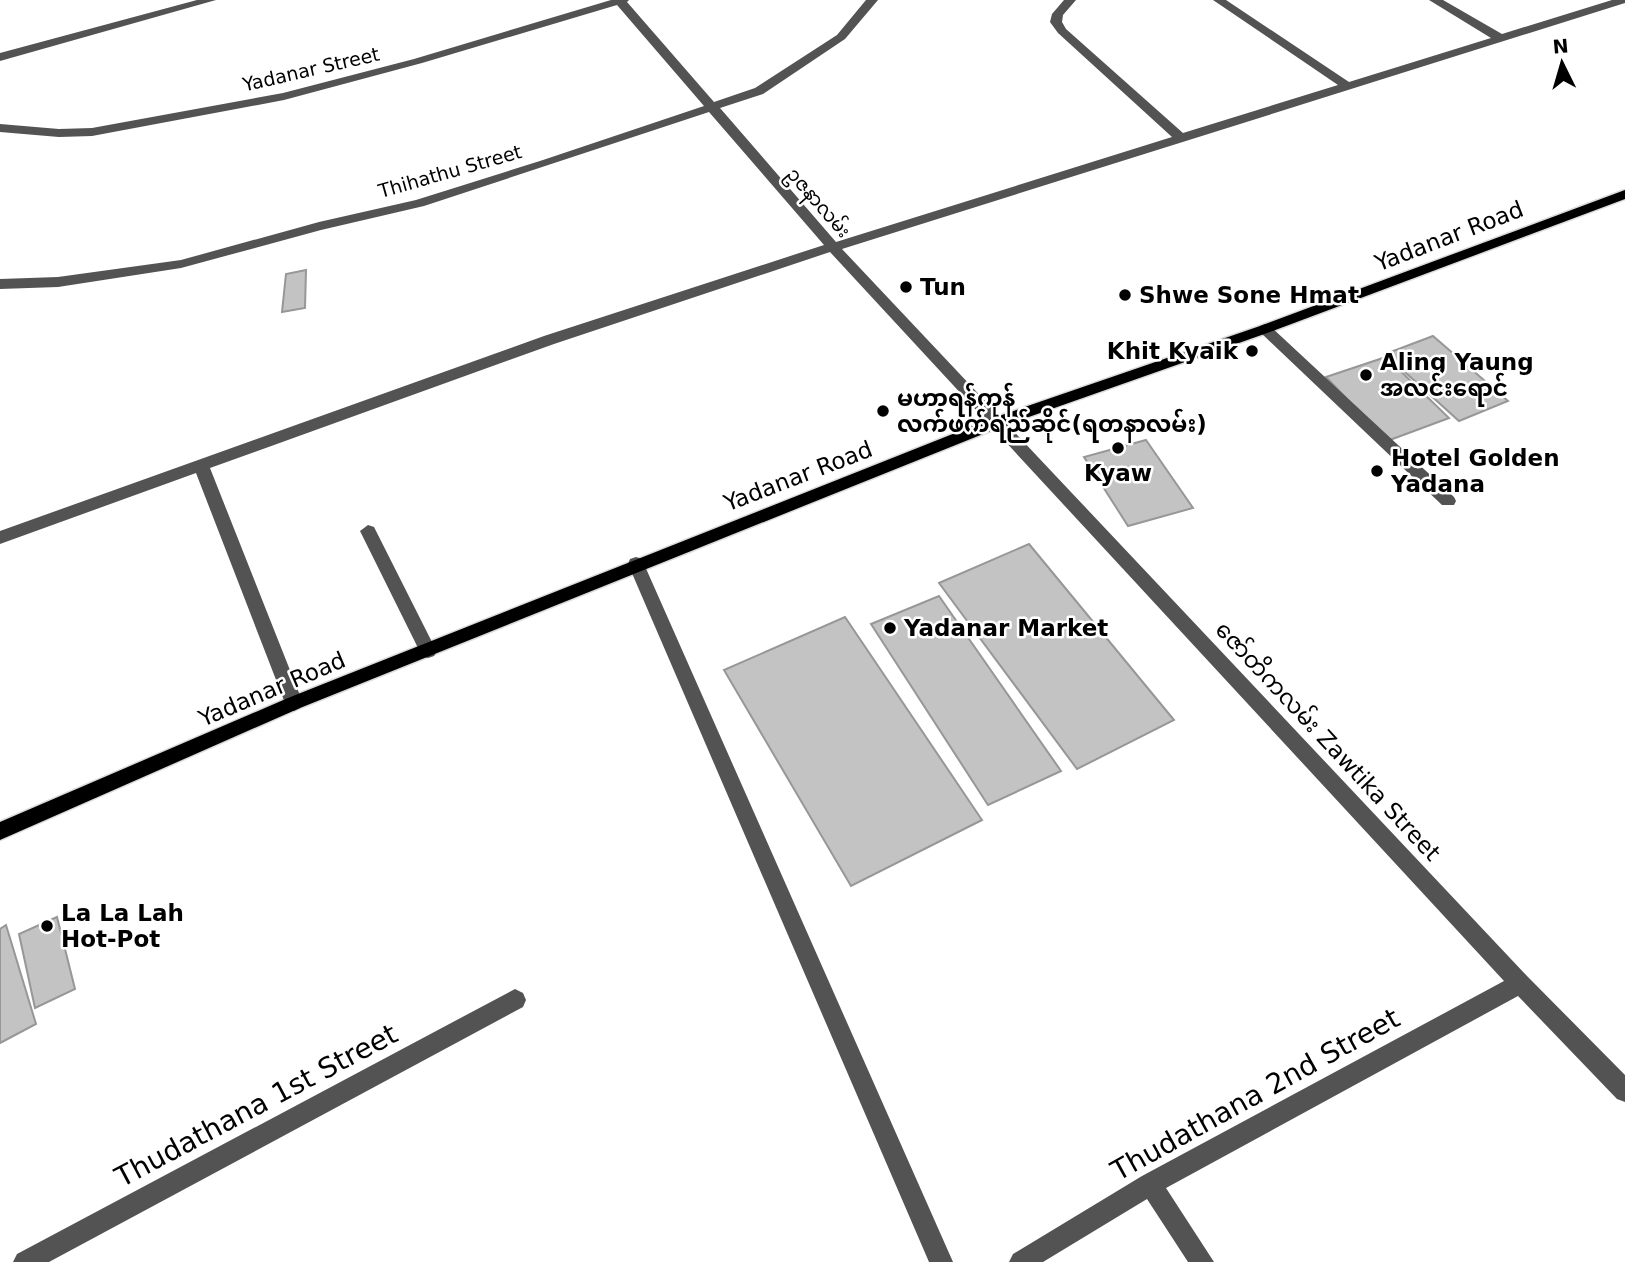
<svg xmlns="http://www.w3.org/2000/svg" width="1625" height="1262" viewBox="0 0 1625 1262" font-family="'DejaVu Sans','Noto Sans Myanmar',sans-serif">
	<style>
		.building { fill: #c3c3c3; stroke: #979797; stroke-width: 2 }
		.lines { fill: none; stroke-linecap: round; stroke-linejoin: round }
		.major-casing { stroke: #dbdbdb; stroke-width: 3 }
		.minor { fill: #535353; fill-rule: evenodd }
		.major { fill: #000; fill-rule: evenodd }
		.poi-dot { fill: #000; stroke: #fff; stroke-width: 2.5 }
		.labels { text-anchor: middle; stroke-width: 5; stroke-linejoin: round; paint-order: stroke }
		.far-street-label { font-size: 19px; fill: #000; stroke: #fff }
		.street-label { font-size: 23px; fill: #000; stroke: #fff }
		.poi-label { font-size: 23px; font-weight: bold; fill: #000; stroke: #fff; text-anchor: start }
		.near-street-label { font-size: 28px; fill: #000; stroke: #fff }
	</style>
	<rect width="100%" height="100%" fill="#fff"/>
	<path class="building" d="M306 270 305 308 282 312 286 274Z
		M1433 336 1508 401 1459 421 1385 354Z
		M1386 357 1449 418 1387 441 1326 377Z
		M1146 440 1193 508 1128 526 1084 457Z
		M1029 544 1174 720 1077 769 939 583Z
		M939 596 1061 771 988 805 871 624Z
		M845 617 982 820 851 886 724 670Z
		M57 917 75 989 35 1008 19 934Z
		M6 925 36 1024 0 1043V929Z"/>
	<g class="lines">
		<g class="major-casing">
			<path id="major" d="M1625 190V199L1270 332 1003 426 300 708 0 840V822L288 698 993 418 1260 326Z"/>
		</g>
		<path class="minor" d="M197 0H216L0 61V53Z
			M611 0H629L627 2 714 102 755 88 837 35 866 0H878L845 39 763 94 720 108 836 242 1172 137 1058 33 1050 22 1052 14 1064 0H1076L1063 15 1062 22 1066 29 1183 133 1338 85 1213 0H1226L1349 82 1491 38 1429 0H1443L1502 34 1612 0H1625V3L842 249 1527 976 1625 1075V1102L1617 1099 1518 996 1166 1188 1214 1262H1188L1147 1199 1043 1262H1009L1013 1254 1142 1176 1504 981 830 252 554 344 210 468 303 703 300 708 294 711 288 708 285 703 196 473 0 544V531L544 336 824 245 709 112 424 206 321 230 181 268 58 287 0 289V279L58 277 181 260 319 222 416 200 543 160 704 106 617 5 422 63 284 100 92 136 59 137 0 132V124L59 129 92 128 283 93 414 59Z
			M1265 324 1270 326 1454 497 1456 501 1454 505H1442L1260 332 1258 329 1260 326Z
			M368 525 374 527 434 646 437 651 434 656 428 658 422 656 360 531Z
			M636 557 642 559 644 564 953 1262H929L628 564 630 559Z
			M515 989 523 993 526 1000 523 1007 49 1262H13L17 1254Z"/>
		<use href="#major" class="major"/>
	</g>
	<g class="poi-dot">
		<circle cx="906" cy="287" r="7"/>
		<circle cx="1125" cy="295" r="7"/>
		<circle cx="1252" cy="351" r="7"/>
		<circle cx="1366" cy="375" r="7"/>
		<circle cx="883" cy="411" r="7"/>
		<circle cx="1118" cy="448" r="7"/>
		<circle cx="1377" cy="471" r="7"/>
		<circle cx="890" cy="628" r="7"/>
		<circle cx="47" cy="926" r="7"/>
	</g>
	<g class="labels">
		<g class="far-street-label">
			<text transform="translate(311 69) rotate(-13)" y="7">Yadanar Street</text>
			<text transform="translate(450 171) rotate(-16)" y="7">Thihathu Street</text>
			<text transform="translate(819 202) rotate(49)" y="7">ဥဇနာလမ်း</text>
		</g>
		<g class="street-label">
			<text transform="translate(1449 236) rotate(-21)" y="8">Yadanar Road</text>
			<text transform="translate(798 476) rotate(-21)" y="8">Yadanar Road</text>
			<text transform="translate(272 689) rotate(-23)" y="8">Yadanar Road</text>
			<text transform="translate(1328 741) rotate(47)" y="8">ဇော်တိကလမ်း Zawtika Street</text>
		</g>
		<g class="poi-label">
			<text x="920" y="295">Tun</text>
			<text x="1139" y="303">Shwe Sone Hmat</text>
			<text x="1238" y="359" text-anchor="end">Khit Kyaik</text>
			<text x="1380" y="370">Aling Yaung<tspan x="1380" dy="26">အလင်းရောင်</tspan></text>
			<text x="897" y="406">မဟာရန်ကုန်<tspan x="897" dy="26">လက်ဖက်ရည်ဆိုင်(ရတနာလမ်း)</tspan></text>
			<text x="1391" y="466">Hotel Golden<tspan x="1391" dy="26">Yadana</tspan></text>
			<text x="1118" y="481" text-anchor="middle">Kyaw</text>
			<text x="904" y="636">Yadanar Market</text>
			<text x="61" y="921">La La Lah<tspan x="61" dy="26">Hot-Pot</tspan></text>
		</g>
		<g class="near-street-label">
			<text transform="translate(1255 1094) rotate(-29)" y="10">Thudathana 2nd Street</text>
			<text transform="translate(256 1105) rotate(-28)" y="10">Thudathana 1st Street</text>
		</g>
	</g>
	<g transform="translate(1562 63) rotate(355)" stroke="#ffffff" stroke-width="5" paint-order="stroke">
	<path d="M0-5L12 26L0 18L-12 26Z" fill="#000000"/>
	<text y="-10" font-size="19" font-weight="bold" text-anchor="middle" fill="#000000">N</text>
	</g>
</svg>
